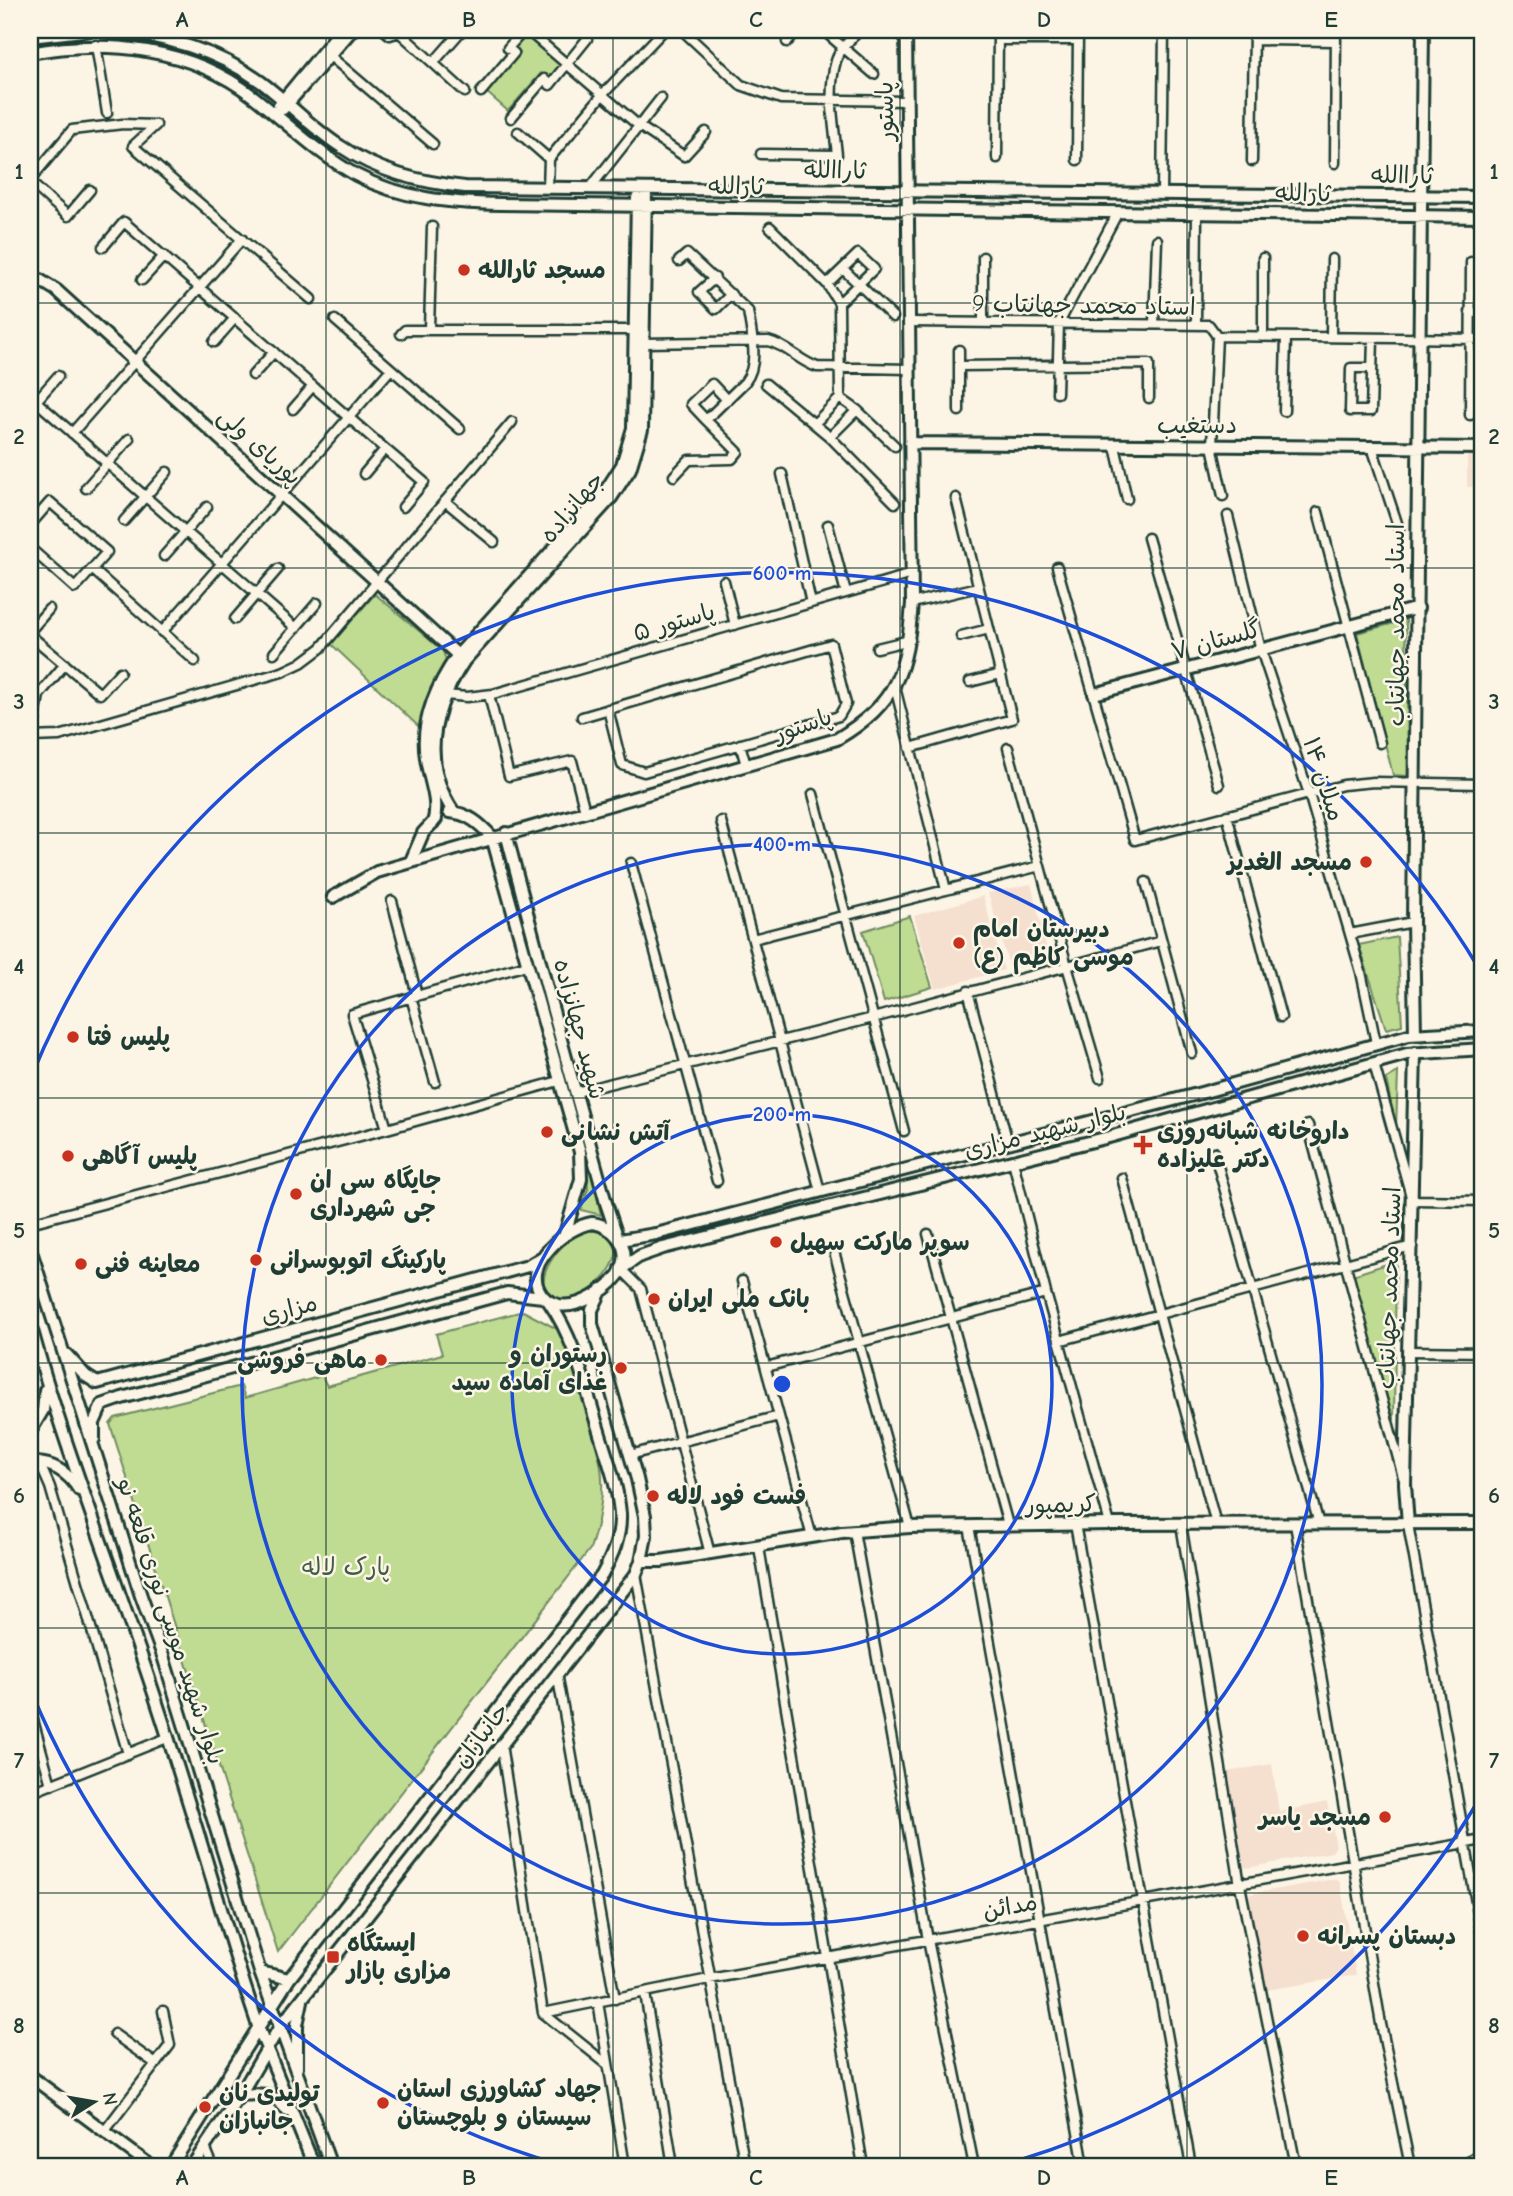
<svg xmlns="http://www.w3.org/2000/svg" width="1513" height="2196" viewBox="0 0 1513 2196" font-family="'Comic Neue','Playpen Sans Arabic',sans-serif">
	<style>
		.built { fill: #f5dfcf }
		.green { fill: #c0db92; stroke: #708c63; stroke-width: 2 }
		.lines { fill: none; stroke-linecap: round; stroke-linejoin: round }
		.street-casing { stroke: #1f3d34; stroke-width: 13 }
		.secondary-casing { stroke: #1f3d34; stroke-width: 16 }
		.street { stroke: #fcf5e5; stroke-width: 8 }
		.secondary { stroke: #fcf5e5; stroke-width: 10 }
		.grid { fill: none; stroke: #1f3d34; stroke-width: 2; stroke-opacity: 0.55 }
		.ring { fill: none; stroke: #1d4ed8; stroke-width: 3.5 }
		.poi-dot { fill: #c8321e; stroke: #fcf5e5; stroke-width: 2.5 }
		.labels { text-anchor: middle; stroke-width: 5; stroke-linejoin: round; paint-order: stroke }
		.street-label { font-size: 24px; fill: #1f3d34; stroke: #fcf5e5 }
		.poi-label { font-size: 24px; font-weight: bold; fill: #1f3d34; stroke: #fcf5e5; text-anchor: start }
		.park-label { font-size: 24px; fill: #3f5d47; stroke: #fcf5e5 }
		.centre { fill: #1d4ed8; stroke: #fcf5e5; stroke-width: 3.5 }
		.ring-label { font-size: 21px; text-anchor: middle; font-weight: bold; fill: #1d4ed8; stroke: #fcf5e5; stroke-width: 5; stroke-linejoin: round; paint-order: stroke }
		.neatline { fill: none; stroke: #1f3d34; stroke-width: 2.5 }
		.grid-label { font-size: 23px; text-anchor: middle; font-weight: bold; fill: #1f3d34 }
	</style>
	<rect width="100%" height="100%" fill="#fcf5e5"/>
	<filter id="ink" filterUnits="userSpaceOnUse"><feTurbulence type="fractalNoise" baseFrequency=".0143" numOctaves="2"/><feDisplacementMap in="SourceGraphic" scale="14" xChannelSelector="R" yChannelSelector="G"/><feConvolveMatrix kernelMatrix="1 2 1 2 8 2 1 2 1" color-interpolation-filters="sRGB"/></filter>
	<g filter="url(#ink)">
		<path class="built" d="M151 30H210L206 45 180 34Z
			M1467 455H1483V486L1467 487Z
			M1031 884 1049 957 1009 966 988 893Z
			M983 896 1004 970 935 989 914 916Z
			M1272 1764 1279 1812 1327 1802 1336 1846 1332 1852 1246 1868 1244 1866 1227 1772Z
			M1335 1879 1340 1882 1356 1975 1267 1990 1248 1897 1251 1894Z"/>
		<path class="green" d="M527 35 561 65 550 80 541 73 508 111 485 91 520 53 515 48Z
			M375 594 443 651 446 661 429 692 419 727 331 644Z
			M1406 620 1408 776 1393 775 1357 633Z
			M910 916 932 987 884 1002 863 931Z
			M1397 937 1402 1025 1386 1029 1359 945Z
			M1398 1072 1396 1129 1386 1079Z
			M585 1141 601 1215 581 1210 588 1189Z
			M590 1229C649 1238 594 1302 564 1299 517 1294 563 1233 590 1229Z
			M1396 1261 1394 1420 1350 1276Z
			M523 1311 561 1331C574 1374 591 1419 600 1462 606 1490 599 1522 590 1549L278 1952 110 1424 115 1418 241 1386 245 1398 322 1376 327 1386 442 1354 436 1334Z"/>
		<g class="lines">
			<g class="street-casing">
				<path id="street" d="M384 30 390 35 399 32 465 92
					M527 30 639 126 684 156 706 132
					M682 30 741 85 781 99 906 101
					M823 30 874 74
					M998 40H1078
					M1254 40 1336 41
					M787 42 797 30
					M96 45 107 113
					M330 56 433 144
					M434 62 462 30
					M481 92 514 53 508 48 524 30
					M511 118 544 79 550 85 587 39
					M156 125 133 146 311 299
					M518 132 549 159
					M761 154 837 155C834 124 827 91 836 61 840 48 851 39 860 30
					M997 158 998 30
					M549 159 603 94 664 30
					M1077 160 1078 30
					M1252 161 1254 30
					M1335 163 1336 30
					M30 180 72 130 123 124 156 125
					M30 182 68 216 90 190
					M548 188 549 159
					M590 188 661 98
					M1162 194 1164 30
					M770 227 827 284 839 303 840 398 857 410 895 446
					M103 247 124 222 385 449 424 482 403 507
					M1263 258V337
					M843 269 893 317
					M715 278 699 292 716 309 731 294
					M142 280 164 256
					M827 284 858 254 874 269 839 303
					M1470 312 1483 313
					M335 320 460 429
					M909 322 1209 325 1217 336 1483 339
					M983 323V257
					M1154 324 1157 240
					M1196 325 1197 213
					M429 329 432 227
					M401 334 405 330H635
					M1217 336 1212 446 1223 496
					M1331 337 1332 259
					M214 342 235 318
					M644 343 768 341C788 346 799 361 817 367L909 369
					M959 366 1149 364V398
					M1372 368H1351L1350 411H1371L1373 338
					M253 375 274 352
					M766 384 830 437 895 503
					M1057 393 1059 323 1118 212
					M30 396 296 628
					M30 408 58 376
					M293 409 313 386
					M959 411V350
					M1284 411 1286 337
					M1470 415 1471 262
					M706 420 691 404 712 384 727 400
					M814 424 840 398
					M72 433 242 239
					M830 437 857 410
					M1115 446 1127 499
					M1372 447 1399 529
					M364 474 385 449
					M782 474 811 603
					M674 476 689 460 732 459 738 452 706 420 745 382C760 363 751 332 748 311L687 254 679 261
					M86 488 129 439
					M445 501 494 542
					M1318 512 1380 743
					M1228 516 1261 650 1309 794 1361 972 1376 1043
					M124 521 167 472
					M30 525 50 502 107 552 75 588 30 548
					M828 525 846 593
					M1148 538 1219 785
					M164 556 207 507
					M1057 567 1135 840 1343 785 1374 782 1483 784
					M92 569 195 661
					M724 581 735 625
					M912 603 978 587
					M235 619 278 569
					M30 631 49 609
					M162 632 391 369
					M30 635 100 694 120 672
					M961 636 989 629
					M877 648 910 640
					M274 653 317 603
					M970 682 1001 674
					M895 687 946 890
					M445 695 467 697 493 694 912 574
					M489 695 509 776 572 761 585 811
					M582 717C665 692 748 668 831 644L846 704 839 716 644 772 622 765 608 709
					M30 737 59 736 282 672 301 663 321 648 512 422
					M32 737 39 695 65 664
					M740 744 746 765
					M910 748 1012 719 956 498
					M1008 748 1067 966 1100 1078
					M813 794 904 1131
					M1227 815 1281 1017
					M721 821 820 1191
					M631 863 717 1181
					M1146 882 1192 1053
					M392 901 417 995
					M1350 934 1413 922
					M753 939 1040 866
					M968 991 1008 1143
					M411 997 435 1082
					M1374 1064 1412 1200 1483 1201
					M576 1092 873 1018 1161 941
					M1308 1125 1403 1477
					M387 1129 352 1014 527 965
					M1214 1152 1319 1524
					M1013 1161 1046 1293 1110 1524
					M1122 1178 1216 1524
					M30 1223 387 1129 559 1081
					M928 1234 1008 1525
					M835 1255 910 1527
					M621 1269 641 1289 710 1554
					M742 1281 812 1537
					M1059 1341 1412 1246
					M1408 1351 1483 1352
					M766 1367 1046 1293
					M630 1455 779 1416
					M39 1462 50 1487 128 1754
					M1075 1524 1191 2166
					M1181 1524 1240 1885 1296 2166
					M1295 1524 1381 2024 1410 2166
					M1408 1524 1483 1941
					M969 1526 1084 2166
					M854 1531 928 1940 974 2166
					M759 1547 863 2166
					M636 1574 745 2166
					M557 1673 615 1999
					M30 1709 51 1785
					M501 1744 543 2013
					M30 1793 167 1738
					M645 1993 673 2166
					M598 2002 625 2166
					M543 2013 704 1980 1483 1840
					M543 2013 608 2065
					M114 2034 156 2064
					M104 2132 170 2045 163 2011
					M205 2147 213 2166"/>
			</g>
			<g class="secondary-casing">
				<path id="secondary" d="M101 30C159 34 214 48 261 82 288 102 312 128 340 146 378 172 419 182 465 187L1483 197
					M30 37 91 30
					M30 53C107 39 190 47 254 97 287 123 318 154 356 175 401 199 451 203 501 204L1483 217
					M279 105 341 30
					M283 109 352 30
					M30 274 56 290 461 658
					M910 443 1483 448
					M1094 694 1418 608
					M453 811C420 761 433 708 464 661L611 498 630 469 642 430 646 189
					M449 812C468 813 480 824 492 837L580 1152 581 1179 565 1234
					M433 823C440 801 429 781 426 758 420 722 437 685 457 656L604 493 622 465 633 428 637 198
					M506 833 552 1007 606 1203 617 1236
					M411 861 423 833 436 819
					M333 897 377 872 837 739C897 703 907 671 912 603L906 30
					M1415 1034 1413 922 1423 30
					M592 1223C614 1226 631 1246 622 1269 613 1287 580 1309 559 1305 550 1303 543 1299 539 1290 524 1262 567 1227 592 1223Z
					M620 1240 656 1234 1201 1093 1409 1035 1483 1031
					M30 1248 141 1596 163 1656 260 1972 331 2166
					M621 1269 640 1256 663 1248 1109 1137 1407 1054 1483 1049
					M30 1323C61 1438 105 1549 143 1661 180 1769 211 1878 245 1987L259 2029 314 2166
					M66 1354 86 1376 97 1383 528 1266 544 1256
					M30 1432 43 1410 45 1390
					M94 1439V1423L102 1405 122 1398 507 1293 543 1297
					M30 1464C50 1460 69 1473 79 1490
					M1408 1524 1405 1484 1415 1053
					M641 1561H661L842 1532 910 1527 1110 1524 1483 1523
					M260 1972 289 1979
					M297 2068V2025L302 2001
					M30 2076 151 2166
					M240 2095C264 2094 271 2091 287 2110
					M171 2166 289 1979 602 1575C612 1556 621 1537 620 1514 618 1486 607 1458 599 1431 585 1387 576 1341 549 1302
					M192 2166 240 2095 279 2028 636 1574 641 1561 646 1536 645 1516 637 1479 592 1324V1310L602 1289
					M1464 2166 1483 2153"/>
			</g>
			<use href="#street" class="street"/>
			<use href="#secondary" class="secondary"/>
		</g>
	</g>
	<path class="grid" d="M326 30V2166M613 30V2166M900 30V2166M1187 30V2166M30 303H1483M30 568H1483M30 833H1483M30 1098H1483M30 1363H1483M30 1628H1483M30 1893H1483"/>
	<g class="ring">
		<circle cx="782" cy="1384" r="270"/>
		<circle cx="782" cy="1384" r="540"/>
		<path d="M1481 1796A811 811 0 0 1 999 2166M565 2166A811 811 0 0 1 30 1688M30 1080A811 811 0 0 1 1481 972"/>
	</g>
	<g class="poi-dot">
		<circle cx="464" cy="270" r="7"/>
		<circle cx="1366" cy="862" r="7"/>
		<circle cx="959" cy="943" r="7"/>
		<circle cx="73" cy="1037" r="7"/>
		<circle cx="547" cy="1132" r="7"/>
		<path d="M1139.5 1134.5h7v7h7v7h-7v7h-7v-7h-7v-7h7z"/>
		<circle cx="68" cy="1156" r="7"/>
		<circle cx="296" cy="1194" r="7"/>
		<circle cx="776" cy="1242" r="7"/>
		<circle cx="256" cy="1260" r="7"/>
		<circle cx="81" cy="1264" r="7"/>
		<circle cx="654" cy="1299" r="7"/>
		<circle cx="381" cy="1360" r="7"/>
		<circle cx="621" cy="1368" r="7"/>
		<circle cx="653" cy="1496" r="7"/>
		<circle cx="1385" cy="1817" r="7"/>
		<circle cx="1303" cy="1936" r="7"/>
		<rect x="326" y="1950" width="14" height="14" rx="3.5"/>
		<circle cx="383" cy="2103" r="7"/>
		<circle cx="205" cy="2107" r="7"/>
	</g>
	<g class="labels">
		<g class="street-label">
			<text transform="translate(885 111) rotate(-91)" y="8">پاستور</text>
			<text transform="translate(835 170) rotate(1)" y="8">ثاراالله</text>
			<text transform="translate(1402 175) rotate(1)" y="8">ثاراالله</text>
			<text transform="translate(736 186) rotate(1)" y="8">ثارالله</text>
			<text transform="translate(1303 193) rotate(1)" y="8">ثارالله</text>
			<text transform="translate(1084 305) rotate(1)" y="8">استاد محمد جهانتاب 9</text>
			<text x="1197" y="433">دستغیب</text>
			<text transform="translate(260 446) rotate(42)" y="8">پوریای ولی</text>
			<text transform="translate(572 507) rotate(-50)" y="8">جهانزاده</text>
			<text transform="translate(674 622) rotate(-16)" y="8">پاستور ۵</text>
			<text transform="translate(1396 625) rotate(-90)" y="8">استاد محمد جهانتاب</text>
			<text transform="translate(1216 640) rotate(-15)" y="8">گلستان ۷</text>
			<text transform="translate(803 725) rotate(-19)" y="8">پاستور</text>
			<text transform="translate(1324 779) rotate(72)" y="8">میلان ۱۴</text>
			<text transform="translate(580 1029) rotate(75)" y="8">شهید جهانزاده</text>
			<text transform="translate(1045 1131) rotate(-14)" y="8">بلوار شهید مزاری</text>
			<text transform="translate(1389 1288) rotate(-88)" y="8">استاد محمد جهانتاب</text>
			<text transform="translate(289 1309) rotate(-15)" y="8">مزاری</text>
			<text transform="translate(1061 1504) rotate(-1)" y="8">کریمپور</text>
			<text transform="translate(171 1621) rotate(72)" y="8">بلوار شهید موسی نوری قلعه نو</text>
			<text transform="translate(481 1735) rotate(-52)" y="8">جانبازان</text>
			<text transform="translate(1010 1906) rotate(-10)" y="8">مدائن</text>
		</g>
		<g class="poi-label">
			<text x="478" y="278">مسجد ثارالله</text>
			<text x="1352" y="870" text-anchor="end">مسجد الغدیر</text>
			<text x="973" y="937">دبیرستان امام<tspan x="973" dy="28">موسی کاظم (ع)</tspan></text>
			<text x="87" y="1045">پلیس فتا</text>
			<text x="1157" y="1139">داروخانه شبانه‌روزی<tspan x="1157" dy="28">دکتر علیزاده</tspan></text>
			<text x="561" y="1140">آتش نشانی</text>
			<text x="82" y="1164">پلیس آگاهی</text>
			<text x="310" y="1188">جایگاه سی ان<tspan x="310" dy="28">جی شهرداری</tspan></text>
			<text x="790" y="1250">سوپر مارکت سهیل</text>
			<text x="270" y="1268">پارکینگ اتوبوسرانی</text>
			<text x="95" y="1272">معاینه فنی</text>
			<text x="668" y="1307">بانک ملی ایران</text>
			<text x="607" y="1362" text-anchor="end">رستوران و<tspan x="607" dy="28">غذای آماده سید</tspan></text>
			<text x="367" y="1368" text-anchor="end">ماهی فروشی</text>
			<text x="667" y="1504">فست فود لاله</text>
			<text x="1371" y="1825" text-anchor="end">مسجد یاسر</text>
			<text x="1317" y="1944">دبستان پسرانه</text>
			<text x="347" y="1951">ایستگاه<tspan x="347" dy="28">مزاری بازار</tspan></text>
			<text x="397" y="2097">جهاد کشاورزی استان<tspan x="397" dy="28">سیستان و بلوچستان</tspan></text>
			<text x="219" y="2101">تولیدی نان<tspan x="219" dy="28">جانبازان</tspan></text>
		</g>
		<g class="park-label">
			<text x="346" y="1575">پارک لاله</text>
		</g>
	</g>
	<circle cx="782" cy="1384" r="10" class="centre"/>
	<g class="ring-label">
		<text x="782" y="580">600 m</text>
		<text x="782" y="851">400 m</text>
		<text x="782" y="1121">200 m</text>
	</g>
	<rect width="1513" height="2196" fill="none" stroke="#fcf5e5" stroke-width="77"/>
	<g transform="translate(94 2102) rotate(79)" stroke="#fcf5e5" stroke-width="5" paint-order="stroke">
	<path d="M0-5L12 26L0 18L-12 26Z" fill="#1f3d34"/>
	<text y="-10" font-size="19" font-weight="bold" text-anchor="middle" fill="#1f3d34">N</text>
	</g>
	<rect x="38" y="38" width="1436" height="2120" class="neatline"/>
	<g class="grid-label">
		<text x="182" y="27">A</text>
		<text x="469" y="27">B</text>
		<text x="756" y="27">C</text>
		<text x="1044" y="27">D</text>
		<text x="1331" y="27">E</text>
		<text x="19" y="179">1</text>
		<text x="1494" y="179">1</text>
		<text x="19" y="444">2</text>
		<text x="1494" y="444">2</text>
		<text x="19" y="709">3</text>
		<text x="1494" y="709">3</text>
		<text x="19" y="974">4</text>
		<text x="1494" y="974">4</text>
		<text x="19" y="1238">5</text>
		<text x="1494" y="1238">5</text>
		<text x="19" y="1503">6</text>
		<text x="1494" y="1503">6</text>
		<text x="19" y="1768">7</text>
		<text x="1494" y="1768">7</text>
		<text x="19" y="2033">8</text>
		<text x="1494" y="2033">8</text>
		<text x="182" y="2185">A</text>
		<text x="469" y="2185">B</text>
		<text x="756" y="2185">C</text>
		<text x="1044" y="2185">D</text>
		<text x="1331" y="2185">E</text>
	</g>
</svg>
